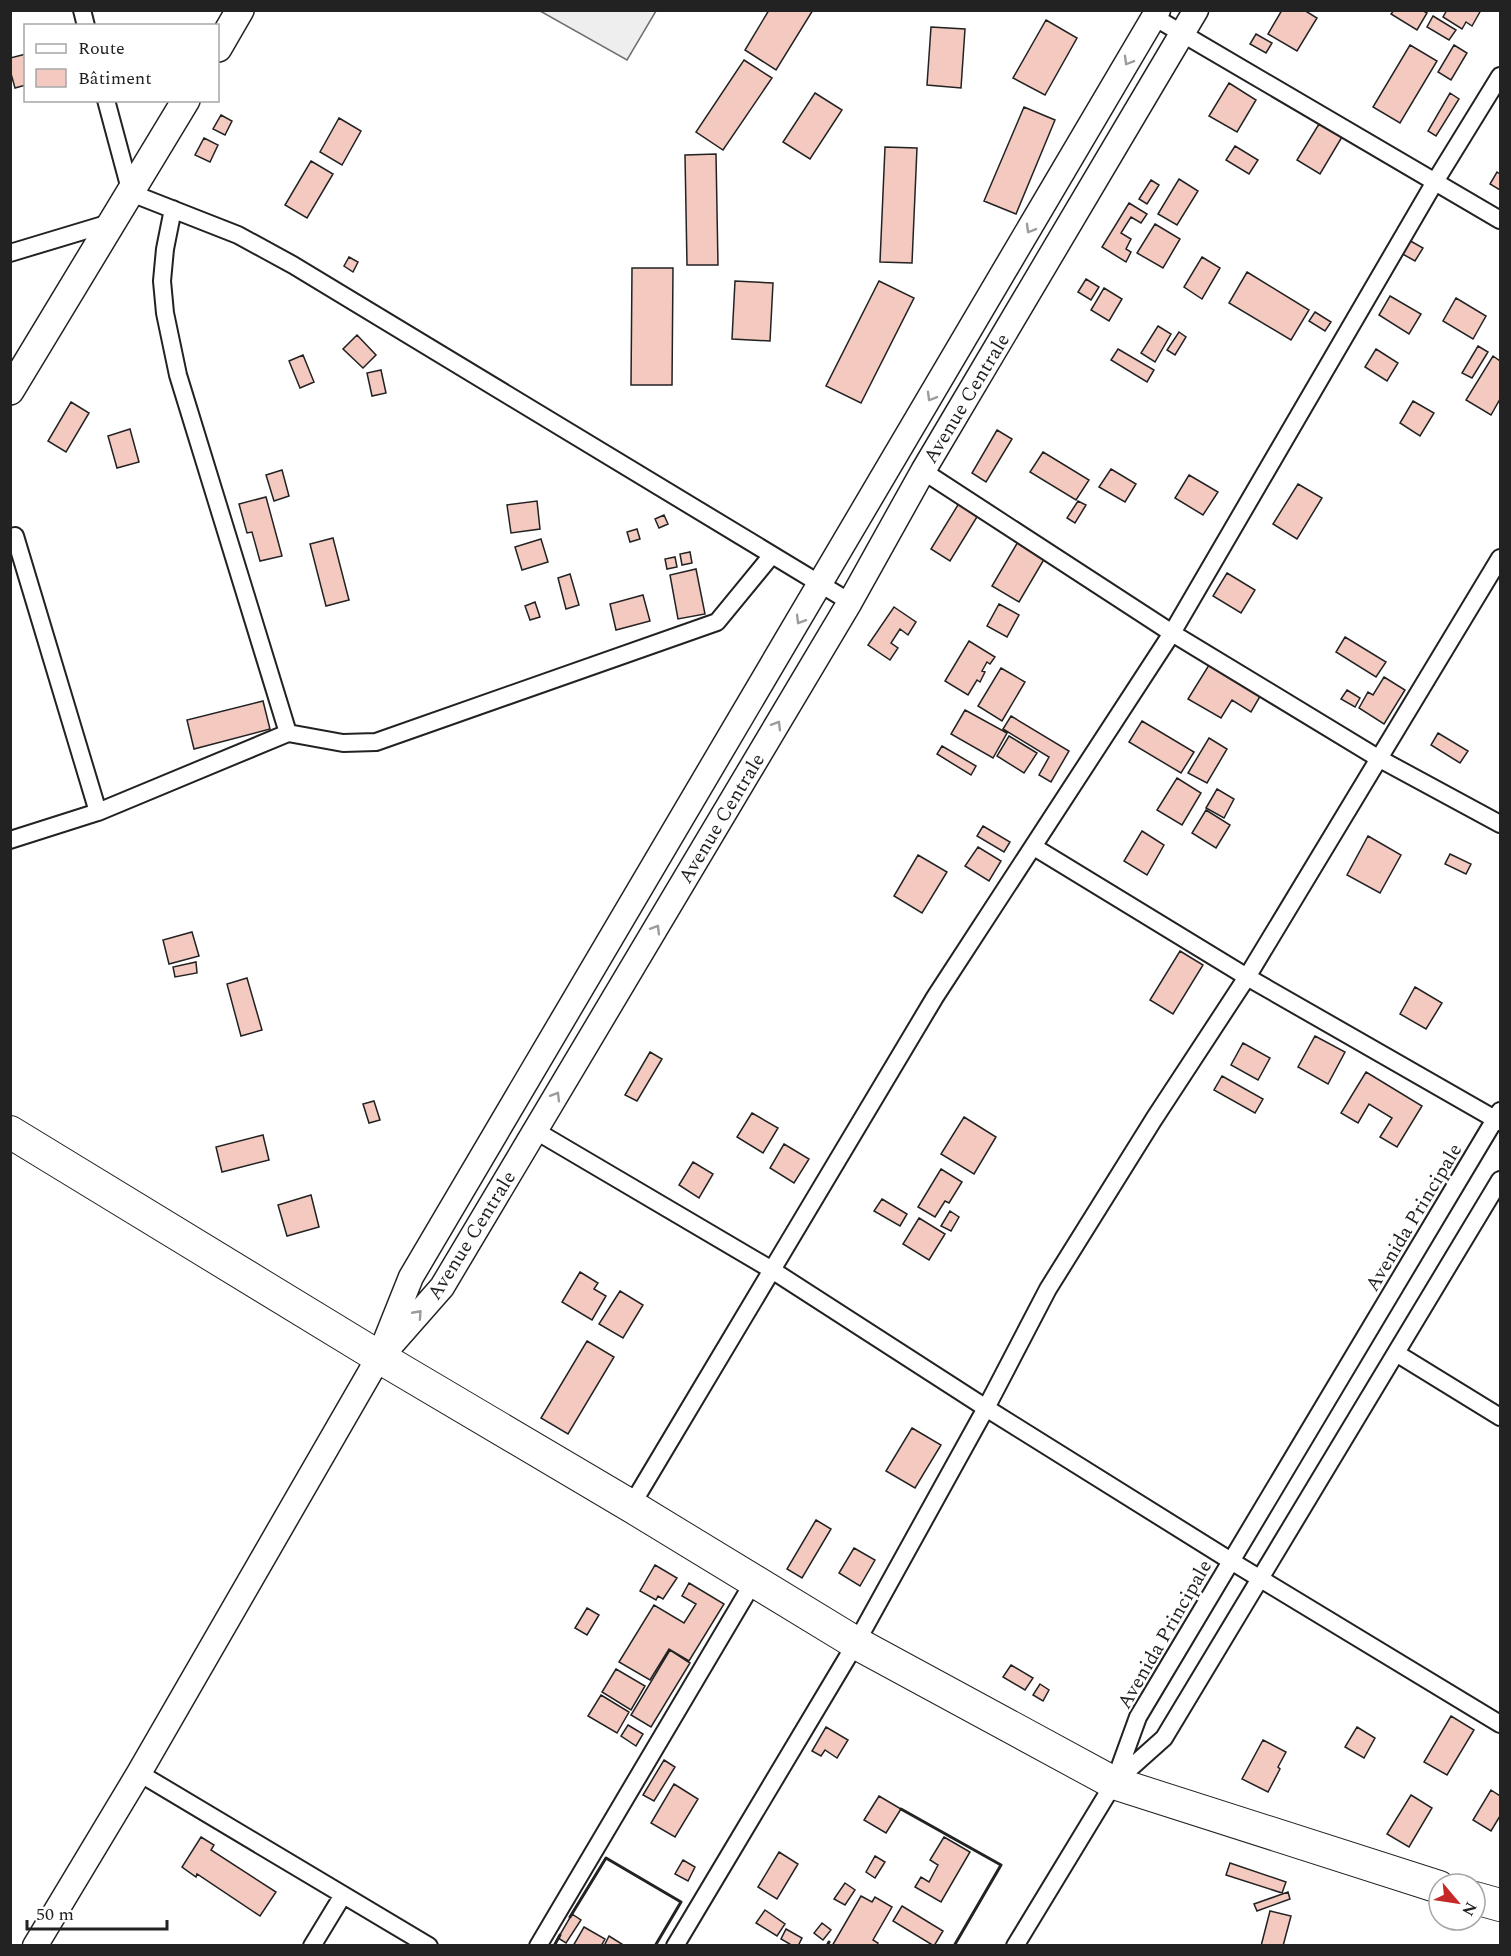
<svg xmlns="http://www.w3.org/2000/svg" width="1511" height="1956" viewBox="0 0 1511 1956" font-family="Spectral,serif">
	<style>
		.green { fill: #eee; stroke: #6f6f6f; stroke-width: 1.5 }
		.building { fill: #f3c9c0; stroke: #222; stroke-width: 1.5 }
		.lines { fill: none; stroke-linecap: round; stroke-linejoin: round }
		.street-casing { stroke: #222; stroke-width: 20 }
		.secondary-casing { stroke: #222; stroke-width: 27 }
		.primary-casing { stroke: #222; stroke-width: 30 }
		.highway-casing { stroke: #222; stroke-width: 34 }
		.street { stroke: #fff; stroke-width: 16 }
		.secondary { stroke: #fff; stroke-width: 24 }
		.primary { stroke: #fff; stroke-width: 27 }
		.highway { stroke: #fff; stroke-width: 32 }
		.wall { stroke: #222; stroke-width: 3 }
		.oneway { stroke: #9c9c9c }
		.labels { text-anchor: middle; stroke-width: 4.5; stroke-linejoin: round; paint-order: stroke }
		.street-label { font-size: 20px; fill: #222; stroke: #fff }
	</style>
	<rect width="100%" height="100%" fill="#fff"/>
	<path class="green" d="M540 11H656L627 60Z"/>
	<path class="building" d="M769 10H813L776 70 745 50Z
		M1282 10H1304L1317 18 1297 51 1268 34Z
		M1394 10H1422L1427 13 1417 30 1391 14Z
		M1447 10H1481L1472 26 1466 22 1462 29 1443 17Z
		M1433 16 1456 30 1449 40 1427 27Z
		M1046 20 1077 38 1045 95 1013 78Z
		M931 27 965 29 961 88 927 85Z
		M1256 34 1272 43 1266 53 1250 44Z
		M1410 45 1437 61 1400 123 1373 107Z
		M1454 45 1467 53 1451 80 1438 72Z
		M26 54V85L15 88 10 70V58Z
		M744 60 772 78 723 150 696 132Z
		M1229 83 1256 100 1237 132 1209 116Z
		M815 93 842 110 810 159 783 142Z
		M1450 93 1459 99 1436 136 1428 131Z
		M1024 107 1055 120 1016 214 984 201Z
		M221 115 232 121 225 135 213 129Z
		M339 118 361 131 342 165 320 152Z
		M1319 124 1342 137 1320 174 1297 160Z
		M204 138 218 145 210 162 195 155Z
		M1235 146 1258 160 1249 174 1226 160Z
		M885 147 917 148 912 263 880 262Z
		M716 154 718 265H687L685 155Z
		M311 161 333 174 307 218 285 205Z
		M1497 172 1500 174V190L1490 184Z
		M1179 179 1198 191 1177 225 1158 214Z
		M1151 180 1159 185 1147 204 1139 199Z
		M1129 203 1147 214 1141 223 1131 217 1121 233 1131 239 1126 249 1131 252 1126 262 1102 247Z
		M1155 224 1180 239 1163 268 1137 253Z
		M1407 239 1423 248 1415 261 1399 252Z
		M349 257 358 262 353 272 344 266Z
		M1202 257 1220 268 1202 299 1184 287Z
		M632 268H673L672 385H631Z
		M1247 272 1309 310 1291 340 1229 303Z
		M1086 279 1099 287 1091 300 1078 292Z
		M735 281 773 283 770 341 732 339Z
		M879 281 914 298 861 403 826 386Z
		M1104 288 1122 299 1109 321 1091 310Z
		M1390 296 1421 314 1409 334 1379 315Z
		M1456 298 1486 316 1473 339 1443 321Z
		M1315 312 1331 322 1325 331 1309 321Z
		M1158 326 1171 334 1155 362 1141 353Z
		M1179 332 1186 337 1175 355 1167 350Z
		M357 335 376 355 363 368 343 349Z
		M1478 346 1488 352 1472 378 1462 373Z
		M1118 349 1154 370 1147 382 1111 360Z
		M1376 349 1398 363 1387 381 1365 367Z
		M303 355 314 382 300 388 289 361Z
		M1493 356 1500 361V399L1491 415 1466 400Z
		M381 370 386 393 372 396 367 373Z
		M1413 401 1434 413 1420 436 1400 423Z
		M71 402 89 413 66 452 48 441Z
		M130 429 139 462 117 468 108 436Z
		M997 430 1012 439 986 482 972 473Z
		M1043 452 1089 480 1076 500 1030 472Z
		M1111 469 1136 484 1125 502 1099 487Z
		M282 470 289 496 274 501 266 475Z
		M1189 475 1218 492 1203 515 1175 498Z
		M1298 484 1322 498 1297 539 1273 524Z
		M266 497 282 556 260 561 252 532 247 533 239 504Z
		M961 500 980 512 950 561 931 549Z
		M537 501 540 529 511 533 507 505Z
		M1078 501 1086 505 1075 523 1067 518Z
		M664 515 668 524 659 528 655 519Z
		M637 529 640 539 630 542 627 532Z
		M333 538 349 600 326 606 310 544Z
		M541 539 548 562 522 570 515 547Z
		M1019 540 1046 556 1019 602 992 586Z
		M690 552 692 563 682 565 680 554Z
		M675 557 677 567 667 569 665 559Z
		M696 569 705 614 678 619 670 575Z
		M1227 573 1255 590 1241 613 1213 596Z
		M570 574 579 605 566 609 558 578Z
		M643 595 650 621 616 630 610 604Z
		M535 602 540 617 530 620 525 606Z
		M999 604 1019 615 1007 637 987 626Z
		M894 607 916 622 908 635 900 629 891 643 898 648 890 660 868 645Z
		M1345 637 1386 662 1376 677 1336 652Z
		M969 641 995 657 990 664 987 662 982 671 985 672 980 682 977 680 968 695 945 681Z
		M1209 665 1228 677 1230 674 1262 693 1251 712 1232 700 1221 718 1188 699Z
		M1001 668 1025 682 1002 721 978 706Z
		M1384 677 1405 690 1384 724 1359 708 1368 692 1373 695Z
		M1347 690 1360 698 1355 707 1341 699Z
		M263 701 270 729 194 749 187 720Z
		M965 710 1007 733 993 758 951 734Z
		M1011 716 1069 751 1051 782 1039 775 1049 757 1003 729Z
		M1142 721 1194 752 1181 773 1129 742Z
		M1438 733 1468 751 1460 763 1431 745Z
		M1009 736 1037 753 1024 773 997 756Z
		M1209 738 1227 749 1207 783 1188 773Z
		M942 746 976 766 971 775 937 754Z
		M1177 778 1201 793 1182 825 1157 810Z
		M1217 789 1234 799 1224 818 1206 808Z
		M1206 810 1230 825 1216 848 1192 833Z
		M983 826 1010 842 1004 852 977 836Z
		M1142 831 1164 845 1147 875 1124 861Z
		M1368 836 1401 855 1380 893 1347 875Z
		M978 847 1001 861 989 881 965 866Z
		M1450 854 1471 864 1466 874 1445 864Z
		M918 855 947 872 922 913 894 896Z
		M192 932 199 956 169 964 163 940Z
		M1180 951 1203 965 1173 1014 1150 1000Z
		M196 962 197 973 175 977 173 967Z
		M247 978 262 1030 241 1036 227 984Z
		M1415 987 1442 1003 1426 1029 1400 1014Z
		M1315 1036 1345 1052 1328 1084 1298 1067Z
		M1243 1043 1270 1058 1258 1080 1231 1065Z
		M650 1052 662 1059 637 1101 625 1095Z
		M1366 1072 1422 1106 1397 1147 1380 1137 1392 1118 1369 1104 1358 1123 1341 1113Z
		M1222 1076 1263 1099 1255 1113 1214 1090Z
		M374 1101 380 1120 369 1123 363 1104Z
		M752 1113 778 1128 763 1153 737 1137Z
		M964 1117 996 1137 974 1174 941 1154Z
		M263 1135 269 1160 222 1172 216 1147Z
		M784 1144 809 1159 794 1183 770 1168Z
		M693 1162 713 1174 699 1198 679 1185Z
		M941 1169 962 1182 949 1203 945 1201 935 1217 918 1207Z
		M311 1195 319 1227 287 1236 278 1205Z
		M882 1199 907 1214 900 1226 874 1211Z
		M950 1211 959 1217 951 1231 941 1226Z
		M919 1218 945 1234 929 1260 903 1244Z
		M580 1272 598 1283 594 1289 606 1296 592 1320 562 1302Z
		M620 1291 643 1305 623 1338 599 1324Z
		M587 1341 614 1357 568 1434 541 1418Z
		M912 1428 941 1445 915 1488 886 1471Z
		M816 1520 831 1529 802 1578 787 1569Z
		M854 1548 875 1560 860 1586 839 1573Z
		M655 1565 677 1578 663 1599 658 1596 656 1600 640 1591Z
		M689 1583 724 1604 689 1661 669 1649 650 1680 619 1662 654 1605 684 1623 696 1604 682 1596Z
		M587 1608 599 1615 587 1635 575 1628Z
		M670 1650 690 1663 651 1727 631 1715Z
		M1011 1665 1033 1678 1025 1690 1003 1677Z
		M616 1669 645 1686 631 1710 602 1692Z
		M1040 1684 1049 1690 1043 1701 1033 1695Z
		M601 1695 629 1712 617 1733 588 1716Z
		M1451 1716 1474 1730 1447 1775 1424 1762Z
		M628 1725 643 1734 636 1746 621 1736Z
		M826 1727 848 1740 837 1758 825 1750 821 1756 812 1751Z
		M1357 1727 1375 1738 1364 1758 1345 1747Z
		M1263 1740 1286 1752 1278 1767 1280 1769 1268 1792 1242 1779Z
		M664 1760 675 1767 654 1801 643 1795Z
		M674 1784 698 1799 675 1837 651 1823Z
		M1491 1790 1500 1796V1816L1491 1831 1473 1820Z
		M1411 1795 1432 1808 1409 1847 1387 1834Z
		M879 1796 901 1809 886 1833 864 1820Z
		M201 1837 214 1845 211 1850 276 1892 260 1916 197 1874 196 1877 182 1867Z
		M944 1837 970 1852 941 1902 915 1887 921 1877 929 1882 938 1865 930 1860Z
		M779 1852 798 1864 777 1899 758 1887Z
		M875 1856 885 1862 875 1878 866 1872Z
		M683 1860 695 1867 688 1881 675 1874Z
		M1230 1863 1286 1882 1282 1893 1226 1875Z
		M845 1883 855 1890 845 1905 834 1899Z
		M1288 1892 1290 1899 1257 1911 1254 1904Z
		M861 1896 872 1902 875 1897 892 1907 873 1940 878 1943 877 1946H832Z
		M902 1906 943 1931 934 1946 893 1921Z
		M765 1910 785 1924 777 1936 756 1923Z
		M1270 1911 1291 1916 1283 1946H1261Z
		M572 1914 581 1920 566 1943 558 1938Z
		M822 1923 831 1930 823 1940 814 1933Z
		M584 1927 605 1939 601 1946H573Z
		M786 1929 802 1938 798 1946H793L781 1939Z
		M609 1936 625 1946H604Z"/>
	<g class="lines">
		<g class="street-casing">
			<path id="street" d="M82 10 86 26
				M1154 17 1500 220
				M106 100 131 193 238 235 293 265 850 602
				M173 209 165 249 162 281 165 313 178 375 288 733
				M10 253 113 222
				M923 471 1172 633 1378 758 1500 824
				M15 536 98 812
				M10 840 98 812 288 733 343 743 376 742 717 622 772 555
				M1034 847 1247 977 1500 1122
				M536 1131 772 1270 986 1408 1231 1561 1500 1724
				M1396 1353 1500 1417
				M631 1506 935 997 1172 633 1436 180 1500 76
				M139 1773 429 1946
				M1117 1780 1164 1738 1500 1180
				M312 1946 343 1895
				M538 1946 754 1581
				M675 1946 856 1643 986 1408 1048 1289 1154 1119 1247 977 1500 558
				M1015 1946 1114 1783 1138 1717 1500 1111"/>
		</g>
		<g class="secondary-casing">
			<path id="secondary" d="M391 1345 442 1287 850 602 923 471 1196 10
				M35 1946 139 1773 379 1357 411 1277 1158 10"/>
		</g>
		<g class="primary-casing">
			<path id="primary" d="M218 48 240 10
				M10 391 186 100"/>
		</g>
		<g class="highway-casing">
			<path id="highway" d="M10 1132 379 1357 631 1506 856 1643 1114 1783 1439 1887
				M1475 1898 1500 1905"/>
		</g>
		<use href="#street" class="street"/>
		<use href="#secondary" class="secondary"/>
		<use href="#primary" class="primary"/>
		<use href="#highway" class="highway"/>
		<path class="wall" d="M901 1809 1001 1865 954 1946
			M570 1917 606 1858 681 1902 655 1946
			M554 1946 560 1935
			M827 1946 829 1942"/>
	</g>
	<defs><path id="oneway-chevron" d="M-2-3.5L2.5 0L-2 3.5" fill="none" stroke-width="1.6" stroke-linecap="round" stroke-linejoin="round" transform="scale(1.5)"/></defs>
	<g class="oneway">
		<use href="#oneway-chevron" transform="translate(1128 61) rotate(120)"/>
		<use href="#oneway-chevron" transform="translate(1030 229) rotate(120)"/>
		<use href="#oneway-chevron" transform="translate(931 397) rotate(120)"/>
		<use href="#oneway-chevron" transform="translate(800 620) rotate(121)"/>
		<use href="#oneway-chevron" transform="translate(777 725) rotate(-59)"/>
		<use href="#oneway-chevron" transform="translate(656 929) rotate(-59)"/>
		<use href="#oneway-chevron" transform="translate(556 1096) rotate(-59)"/>
		<use href="#oneway-chevron" transform="translate(418 1314) rotate(-48)"/>
	</g>
	<g class="labels">
		<g class="street-label">
			<text transform="translate(966 398) rotate(-59)" y="7">Avenue Centrale</text>
			<text transform="translate(721 818) rotate(-59)" y="7">Avenue Centrale</text>
			<text transform="translate(1413 1217) rotate(-59)" y="7">Avenida Principale</text>
			<text transform="translate(471 1235) rotate(-58)" y="7">Avenue Centrale</text>
			<text transform="translate(1164 1634) rotate(-60)" y="7">Avenida Principale</text>
		</g>
	</g>
	<rect width="1511" height="1956" fill="none" stroke="#222222" stroke-width="24"/>
	<rect x="24" y="24" width="195" height="78" fill="#ffffff" stroke="#a7a7a7" stroke-width="1.5"/>
	<rect x="36" y="44" width="30" height="9" fill="#ffffff" stroke="#a7a7a7" stroke-width="1.5"/>
	<text x="78" y="54" font-size="18" fill="#222222">Route</text>
	<rect x="36" y="69" width="30" height="18" fill="#f3c9c0" stroke="#a7a7a7" stroke-width="1.5"/>
	<text x="78" y="84" font-size="18" fill="#222222">Bâtiment</text>
	<g transform="translate(1457 1902) rotate(119)"><circle r="28" fill="#ffffff" stroke="#a7a7a7" stroke-width="1.5"/>
	<path d="M0-4.5L10 22L0 15L-10 22Z" fill="#c62828"/>
	<text y="-9" font-size="16" font-weight="bold" text-anchor="middle" fill="#222222">N</text>
	</g>
	<path d="M27 1920v9h140v-9" fill="none" stroke="#222222" stroke-width="3"/>
	<text x="36" y="1920" font-size="18" fill="#222222" stroke="#ffffff" stroke-width="4.5" paint-order="stroke">50 m</text>
</svg>
